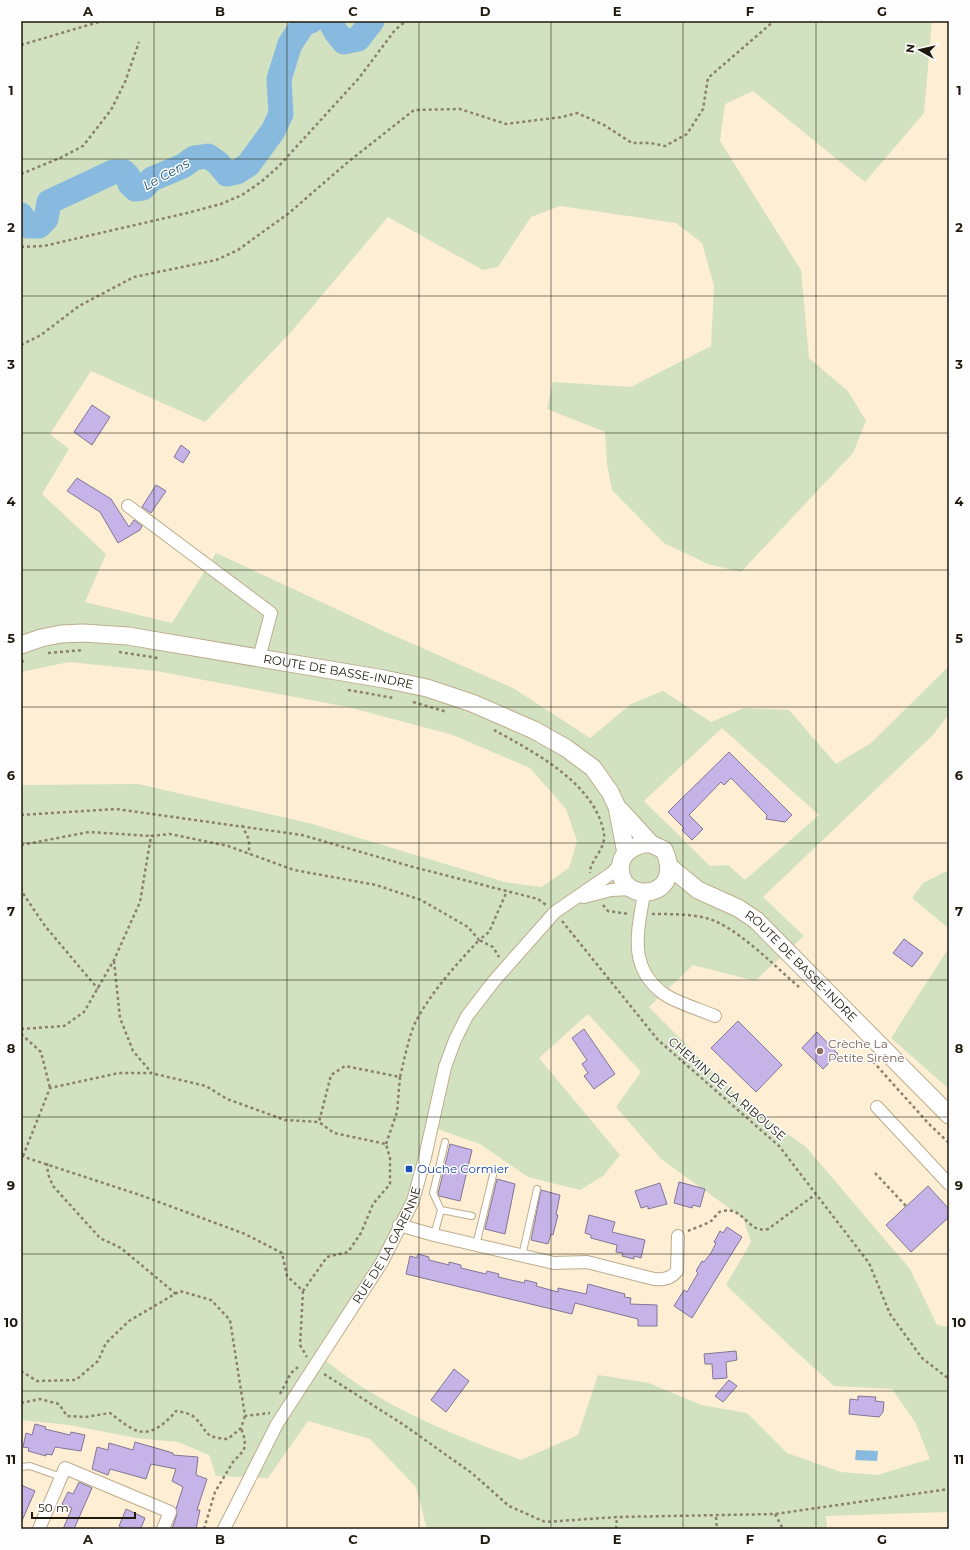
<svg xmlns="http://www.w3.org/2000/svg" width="970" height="1550" viewBox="0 0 970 1550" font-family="Montserrat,sans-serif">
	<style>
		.green { fill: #d2e2c0; fill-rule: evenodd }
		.water { fill: #87bade }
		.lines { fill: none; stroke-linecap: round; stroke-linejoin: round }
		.river { stroke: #87bade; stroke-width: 25 }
		.building { fill: #c6b4e8; stroke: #817695 }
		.lane-casing { stroke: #bdad8d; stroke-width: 8 }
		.street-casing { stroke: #bdad8d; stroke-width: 14 }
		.secondary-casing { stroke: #bdad8d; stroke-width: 19 }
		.path { stroke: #8a806d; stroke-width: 2.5; stroke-dasharray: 3 3; stroke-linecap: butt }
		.lane { stroke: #fff; stroke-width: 6 }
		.street { stroke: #fff; stroke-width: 12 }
		.secondary { stroke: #fff; stroke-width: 17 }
		.grid { fill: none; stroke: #1f190d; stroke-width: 1; stroke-opacity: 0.55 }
		.education-dot { fill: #8d6e63; stroke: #fdfdfd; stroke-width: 1.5 }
		.transit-dot { fill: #1a4fb4; stroke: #fdfdfd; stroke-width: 1.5 }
		.labels { text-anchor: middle; stroke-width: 3; stroke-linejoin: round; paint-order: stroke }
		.street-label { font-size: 12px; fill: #1f190d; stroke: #fdfdfd }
		.education-label { font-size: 12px; fill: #785e54; stroke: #fdfdfd; text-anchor: start }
		.transit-label { font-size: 12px; fill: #164399; stroke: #fdfdfd; text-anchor: start }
		.water-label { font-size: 13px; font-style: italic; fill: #185477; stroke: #fdfdfd }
		.neatline { fill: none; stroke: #1f190d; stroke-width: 1.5 }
		.grid-label { font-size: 13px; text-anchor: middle; font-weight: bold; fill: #1f190d }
	</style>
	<rect width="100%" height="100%" fill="#fdeed4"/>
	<path class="green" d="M21 21H932L924 113 865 182 753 91 725 104 720 141 801 270 809 358 848 391 866 421 853 453 741 572 708 564 664 543 612 490 607 464 605 432 547 409 553 382 631 387 711 346 714 286 702 243 676 223 560 206 531 217 498 267 483 270 388 217 291 332 205 422 91 371 50 434 69 449 42 494 106 554 85 602 172 623 216 553 388 633 513 688 590 738 631 704 663 691 711 722 744 708 789 710 836 764 871 743 949 666V714L933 735 763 897 804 936 755 981 693 965 649 1007 744 1103 806 1147 910 1269 937 1325 949 1327V1512L826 1516 827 1529H427L416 1487 370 1439 308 1421 268 1478 216 1476 209 1455 178 1442 136 1438 69 1425 21 1420V785L138 784 313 824 505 882 541 887 569 868 577 841 566 809 530 768 453 735 348 707 156 671 69 662 21 672ZM722 728 819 815 745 880 728 865 710 866 644 801ZM588 1014 641 1072 616 1107 661 1159 743 1218 751 1242 726 1285 791 1347 834 1386 892 1389 915 1422 930 1459 877 1475 841 1472 787 1453 747 1413 701 1405 649 1383 598 1375 578 1435 521 1460C449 1433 374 1404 316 1352L398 1225 429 1126 480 1144 528 1177 580 1190 603 1176 620 1155 539 1058Z
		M949 870V1089L891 1038 948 949 947 927 912 898 923 883Z"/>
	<path class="water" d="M856 1450 878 1451 877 1461 855 1460Z"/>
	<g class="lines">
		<path class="river" d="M330 21 336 32 344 42 358 39 372 21
			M21 215 28 226H39L46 219 49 202 113 172H124L128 176 130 184 135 189 143 188 152 179 183 166 194 158 208 156 218 163 227 174 237 172 248 165 273 131 281 114 279 79 290 44 304 23 311 21"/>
	</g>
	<path class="building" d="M92 405 110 417 92 445 74 432Z
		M181 445 190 452 183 463 174 457Z
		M77 478 111 499 129 527 134 520 142 526 140 530 118 543 100 512 67 491Z
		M156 485 166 491 151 513 142 507Z
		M729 752 792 815 785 822 766 819 767 815 731 778 724 785 721 782 689 815 703 829 692 840 682 830 684 828 668 812Z
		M904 939 923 953 912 967 893 953Z
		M738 1021 782 1065 756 1092 711 1048Z
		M584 1029 615 1074 594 1089 584 1076 588 1073 582 1064 587 1060 572 1038Z
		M817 1032 838 1054 823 1069 802 1048Z
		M450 1144 472 1150 460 1201 439 1196 438 1194Z
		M497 1179 515 1184 505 1234 485 1229Z
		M679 1182 705 1189 700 1207 693 1205 692 1208 674 1203Z
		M660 1183 667 1204 648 1209V1206L641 1208 635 1191Z
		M928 1186 949 1209V1217L911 1252 886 1225Z
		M541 1190 560 1195 556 1215H558L553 1235 551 1234 548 1244 531 1240Z
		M589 1215 615 1222 612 1232 645 1240 641 1258 634 1256V1259L622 1256 623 1253 616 1252 617 1245 591 1238V1235L585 1233Z
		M727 1227 742 1237 692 1318 674 1306 684 1290 687 1292 698 1273 696 1271 702 1261 704 1262 711 1253 716 1243 714 1242 720 1231 723 1233Z
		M418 1254 429 1257V1260L449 1265V1262L461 1265V1268L486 1274 487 1271 499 1274 498 1277 524 1283 525 1280 537 1283 536 1286 558 1292V1288L586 1294 588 1284 625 1294 624 1297 631 1298 630 1304 657 1305V1326H638V1319L575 1303 572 1314 406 1274 410 1256 417 1258Z
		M736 1351 737 1360 726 1362 727 1378 713 1379 712 1364H705L704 1354Z
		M454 1369 469 1381 446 1412 431 1400Z
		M729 1380 737 1386 723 1402 715 1396Z
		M858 1396 876 1397 875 1401 884 1402 883 1412 879 1417 849 1414 850 1399 858 1400Z
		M35 1424 46 1427 45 1429 70 1435 71 1432 85 1435 81 1451 55 1447 52 1455 46 1454V1456L28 1451 29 1448 23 1447 26 1433 32 1435Z
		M135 1442 173 1453V1455L198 1457 196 1475 207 1479 197 1510H200L196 1529H172L177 1514 176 1509 183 1487 172 1481 176 1469 151 1464 146 1479 110 1469 108 1475 92 1469 97 1447 108 1450 109 1443 133 1450Z
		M79 1482 92 1488 74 1529H63L72 1508 62 1504 68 1492 73 1494Z
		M21 1485 35 1491 21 1523Z
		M126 1509 145 1518 141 1528 125 1529 119 1526Z"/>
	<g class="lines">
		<g class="lane-casing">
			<path id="lane" d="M441 1210 433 1193 445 1142
				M434 1235 441 1210 472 1216
				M476 1245 493 1175
				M522 1256 537 1189
				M21 1467 30 1466 61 1477"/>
		</g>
		<g class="street-casing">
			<g id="street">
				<path d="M128 506 271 613 259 658"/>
				<path d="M644 893C638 931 627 967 664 994 675 1002 701 1010 715 1016"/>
				<path d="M584 897 611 890 632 889"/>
				<path d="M877 1107 949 1184"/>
				<path d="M399 1225 434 1235 554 1263 587 1262 654 1279C663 1280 671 1279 677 1271L678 1236"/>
				<path d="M39 1529 65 1468 170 1512 163 1529"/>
				<path id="s1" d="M224 1529 277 1424 382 1262 413 1201 425 1157 445 1067 455 1040 467 1016 494 981 555 912 612 873 621 863"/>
			</g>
		</g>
		<g class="secondary-casing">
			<g id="secondary">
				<path id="s2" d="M21 645 41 638 61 634 83 633 128 636 384 679 427 688 472 703 534 730 566 748 593 768 610 792 617 807 626 853"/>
				<path d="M620 810 651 844"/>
				<path d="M643 844H651L664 850C688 902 613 905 621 863 623 852 633 847 643 844Z"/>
				<path id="s3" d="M670 867 698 890 738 908 756 920 949 1115"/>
			</g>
		</g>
		<path class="path" d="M21 45 102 21
			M21 174 60 158 83 146 111 110 125 82 139 42
			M21 247 44 246 187 213 221 204 242 195 261 182 278 167 359 78 395 30 406 21
			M21 345 41 335 79 306 134 277 216 260 238 250 289 213 348 162 414 110 460 109 506 124 562 117 577 113 604 125 632 143H650L665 146 687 134 703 109 708 78 774 21
			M119 652 158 658
			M48 653 83 650
			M21 662 26 660
			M348 690 394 698
			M413 702 447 712
			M494 730C534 752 596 784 604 834 606 850 590 859 590 873
			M21 815 116 809 302 835 413 867 538 899 546 905
			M242 825 249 840V854
			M21 845 89 832 151 836
			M21 888 22 892 45 926 98 989
			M603 905 608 911 629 914
			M652 914C669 914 686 914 702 917 734 923 774 966 799 987
			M562 921 658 1040 779 1146 869 1263 890 1314 922 1358 949 1379
			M114 961 120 1018 133 1051 151 1072
			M21 1029 64 1026 84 1012 114 960 140 902 151 836 170 834 228 846 294 870 376 885 421 900 468 927 479 940 489 932 507 891
			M21 1034 41 1052 50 1088
			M869 1057 928 1123 949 1143
			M386 1144 397 1112 400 1077
			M21 1156 140 1195 245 1234 282 1253 287 1276 303 1291 327 1257 348 1252 361 1233 373 1204 390 1184V1158L386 1144 334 1133 319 1122 331 1075 345 1066 400 1077C404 1061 409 1035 416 1021 432 991 456 965 479 940L493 947 499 957
			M23 1156 50 1088 119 1073H151L206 1086 227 1099 285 1120 319 1122
			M47 1163 48 1174 53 1186 100 1238 121 1248 176 1294
			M875 1173 906 1206
			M688 1231C695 1228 704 1225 711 1221 715 1218 717 1212 722 1211 745 1206 747 1234 768 1229L816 1194
			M303 1291 300 1345 307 1357
			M21 1371 37 1381 76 1380 98 1361 106 1343 129 1321 180 1291 211 1300 230 1320 245 1416 270 1413
			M324 1374 404 1425 473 1474 509 1506 545 1522 617 1517 775 1514 949 1489
			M280 1394 291 1373 298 1367
			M21 1403 40 1399 59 1404 67 1416 86 1417 110 1413C117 1418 125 1425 133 1429 150 1438 166 1423 176 1411 181 1412 190 1413 194 1417 210 1432 201 1437 228 1439L241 1428 245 1416
			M775 1514 783 1529
			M716 1517 717 1529
			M204 1529 215 1492 233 1462 244 1450 245 1440 241 1428
			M616 1529 617 1517"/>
		<use href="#lane" class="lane"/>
		<use href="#street" class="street"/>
		<use href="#secondary" class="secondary"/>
	</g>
	<path class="grid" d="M154 21V1529M287 21V1529M419 21V1529M551 21V1529M683 21V1529M816 21V1529M21 159H949M21 296H949M21 433H949M21 570H949M21 707H949M21 843H949M21 980H949M21 1117H949M21 1254H949M21 1391H949"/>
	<circle class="education-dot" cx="820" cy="1051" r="4"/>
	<rect class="transit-dot" x="405" y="1165" width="8" height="8" rx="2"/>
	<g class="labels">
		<g class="street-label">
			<text dy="4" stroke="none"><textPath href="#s2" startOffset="322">ROUTE DE BASSE-INDRE</textPath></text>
			<text dy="4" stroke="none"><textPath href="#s3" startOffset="166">ROUTE DE BASSE-INDRE</textPath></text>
			<text transform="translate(727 1089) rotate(41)" y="4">CHEMIN DE LA RIBOUSE</text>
			<text dy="4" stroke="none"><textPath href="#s1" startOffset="328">RUE DE LA GARENNE</textPath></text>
		</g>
		<g class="education-label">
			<text x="828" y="1048">Crèche La<tspan x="828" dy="14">Petite Sirène</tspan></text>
		</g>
		<g class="transit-label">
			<text x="417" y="1173">Ouche Cormier</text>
		</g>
		<g class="water-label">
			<text transform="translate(166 174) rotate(-29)" y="5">Le Cens</text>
		</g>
	</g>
	<rect width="970" height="1550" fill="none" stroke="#fdfdfd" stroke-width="44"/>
	<g transform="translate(920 50) rotate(278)" stroke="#fdfdfd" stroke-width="3" paint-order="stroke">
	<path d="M0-3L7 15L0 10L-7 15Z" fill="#1f190d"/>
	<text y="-6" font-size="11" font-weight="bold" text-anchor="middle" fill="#1f190d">N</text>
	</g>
	<path d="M32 1512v6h103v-6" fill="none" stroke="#1f190d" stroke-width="2"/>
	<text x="38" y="1512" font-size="12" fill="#1f190d" stroke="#fdfdfd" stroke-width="3" paint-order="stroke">50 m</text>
	<rect x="22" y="22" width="926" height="1506" class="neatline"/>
	<g class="grid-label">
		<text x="88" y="16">A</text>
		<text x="220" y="16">B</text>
		<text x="353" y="16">C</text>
		<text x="485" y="16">D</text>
		<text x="617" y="16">E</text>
		<text x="750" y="16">F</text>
		<text x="882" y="16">G</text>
		<text x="11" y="95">1</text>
		<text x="959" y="95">1</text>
		<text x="11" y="232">2</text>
		<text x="959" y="232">2</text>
		<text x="11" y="369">3</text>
		<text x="959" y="369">3</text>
		<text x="11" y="506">4</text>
		<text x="959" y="506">4</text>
		<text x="11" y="643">5</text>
		<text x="959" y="643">5</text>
		<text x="11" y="780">6</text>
		<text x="959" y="780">6</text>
		<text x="11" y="916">7</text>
		<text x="959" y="916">7</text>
		<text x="11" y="1053">8</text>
		<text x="959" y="1053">8</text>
		<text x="11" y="1190">9</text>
		<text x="959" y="1190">9</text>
		<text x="11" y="1327">10</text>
		<text x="959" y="1327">10</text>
		<text x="11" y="1464">11</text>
		<text x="959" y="1464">11</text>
		<text x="88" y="1544">A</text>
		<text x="220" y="1544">B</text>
		<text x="353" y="1544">C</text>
		<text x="485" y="1544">D</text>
		<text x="617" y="1544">E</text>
		<text x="750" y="1544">F</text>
		<text x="882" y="1544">G</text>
	</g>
</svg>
